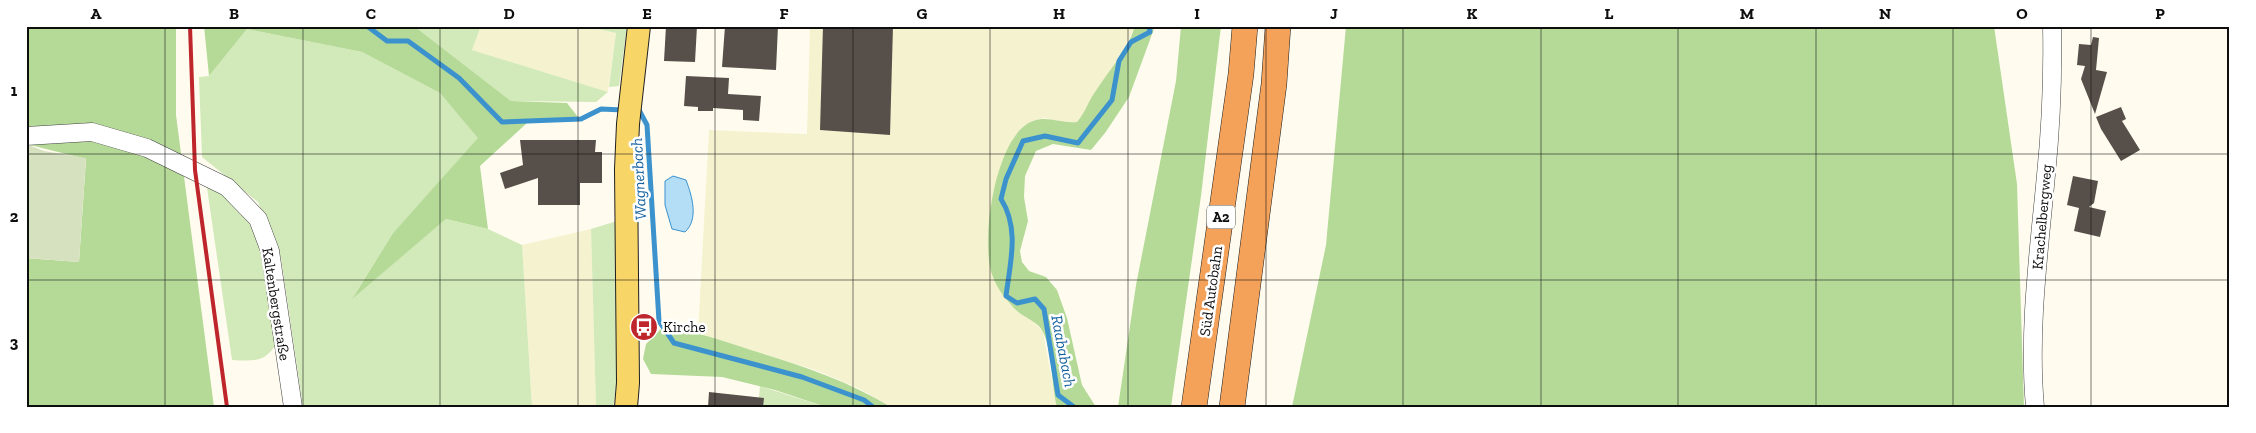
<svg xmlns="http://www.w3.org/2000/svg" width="2256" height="433" viewBox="0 0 2256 433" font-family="'Zilla Slab',serif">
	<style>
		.farmland { fill: #f5f2d0 }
		.green { fill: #d2e9b9 }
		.forest { fill: #b5da98 }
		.cemetery { fill: #d6e1c0 }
		.water { fill: #b4ddf6; stroke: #3b92cd }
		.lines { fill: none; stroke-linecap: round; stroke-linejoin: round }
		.stream { stroke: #3b92cd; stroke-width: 5 }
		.building { fill: #574f4a }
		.minor-casing { stroke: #414141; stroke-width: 19 }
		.major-casing { stroke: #1f1f1f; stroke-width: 24 }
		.highway-casing { stroke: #1f1f1f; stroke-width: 26 }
		.minor { stroke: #fff; stroke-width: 18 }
		.major { stroke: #f8d567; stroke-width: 22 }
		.highway { stroke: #f4a159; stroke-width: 25 }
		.rail { stroke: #be262c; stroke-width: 4 }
		.grid { fill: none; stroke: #0e0e0e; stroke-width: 1; stroke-opacity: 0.55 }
		.labels { text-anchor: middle; stroke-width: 5; stroke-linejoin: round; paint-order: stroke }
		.shield { fill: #fff; stroke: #565656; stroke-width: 1 }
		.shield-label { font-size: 14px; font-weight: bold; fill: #0e0e0e }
		.street-label { font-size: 15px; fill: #0e0e0e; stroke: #fff }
		.poi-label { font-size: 15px; fill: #0e0e0e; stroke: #fff; text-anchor: start }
		.water-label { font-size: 16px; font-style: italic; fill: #1763a0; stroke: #fff }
		.neatline { fill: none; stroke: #0e0e0e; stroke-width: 2 }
		.grid-label { font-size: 16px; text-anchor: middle; font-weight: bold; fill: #0e0e0e }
	</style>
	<rect width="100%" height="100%" fill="#fffcef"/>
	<path class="farmland" d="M481 26H585L616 33 608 92 472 50Z
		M810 26H1135L1118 62 1093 95 1087 110 1077 122 1067 123 1045 118 1032 121 1004 295 1018 312 1034 321 1043 332 1057 407H891L860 389 818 371 698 333 709 130 807 134Z
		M591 229 596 405V407H532L522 245Z"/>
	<path class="green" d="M414 26H481L472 50 608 92 596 102 511 101Z
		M585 26H627L619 86 609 87 616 33Z
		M247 29 362 52 440 93 479 138 393 233 353 297 446 219 488 229 522 245 532 407H303L281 258 258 202 202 157 199 77 209 76Z
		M206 181 222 194 240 214 249 218 260 240 276 344C265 363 252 361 232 360Z
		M617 221C618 282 624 346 613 407H596L591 229Z
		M760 386 826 407H758Z"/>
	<path class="forest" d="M26 26H176V115L214 407H26V258L79 262 86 159 26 144Z
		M204 26H414L511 101 567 103 578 117 527 123 480 166 488 229 446 219 352 299 393 233 478 138 440 93 362 52 247 29 209 76Z
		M1135 26H1155L1129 97 1105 133 1091 150 1053 144 1036 151 1025 176 1024 197 1028 221 1020 251 1022 262 1029 271 1046 277 1057 290 1067 318 1082 385 1096 407H1057C1051 385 1053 352 1043 332 1038 321 1026 319 1017 311 1008 302 997 289 993 277 979 245 995 134 1033 121 1048 115 1062 124 1077 122 1087 110 1087 103 1095 92 1109 70 1127 52 1135 26Z
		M1181 26H1221L1201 196 1171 407H1118L1136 285 1176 81Z
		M1346 26H1994L2017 184 2024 407H1292L1326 245Z
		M662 328C693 330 721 340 751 350 800 365 847 380 891 407H826L775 390 722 377 651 374 643 359 646 344Z"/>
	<path class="cemetery" d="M26 144 44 151 86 158 79 262 26 258Z"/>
	<path class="water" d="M673 176 686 180C692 196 699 219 685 232L672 229 665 205V181Z"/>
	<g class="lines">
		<path class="stream" d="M367 26 387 41H408L459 78 502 122 581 119 601 109 623 110
			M637 110H639L647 125 659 321 674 343 802 377 864 400 873 407
			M1074 407 1058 395 1044 309 1035 299 1017 303 1006 296C1010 263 1020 229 1001 199L1006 179 1023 141 1045 136 1078 143 1112 100 1119 61 1131 42 1150 32 1149 26"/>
	</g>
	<path class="building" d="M666 26H697L695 62 664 61Z
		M725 26H778L776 70 722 67Z
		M823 26H893L890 135 820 130Z
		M2093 37 2099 38 2096 70 2107 72 2095 114 2081 79 2085 66 2077 65 2079 44 2091 45Z
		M686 76 729 78 728 94 761 96 759 121 743 120V110L713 108V111H698V107L684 106Z
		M2121 107 2126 119 2122 121 2140 150 2121 161 2101 129 2096 117Z
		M520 140H596L595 152H602V183H580V205H538V178L505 189 500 173 523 165Z
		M2073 176 2098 181 2094 203 2089 207 2106 211 2100 237 2074 231 2079 208 2067 205Z
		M709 392 764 398 763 407H708Z"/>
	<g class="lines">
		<g class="minor-casing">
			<path id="minor" d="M26 136 92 132 147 148 227 187 258 219 270 251 293 407
				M2035 407C2028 330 2039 252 2046 175 2051 126 2053 76 2052 26"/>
		</g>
		<g class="major-casing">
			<path id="major" d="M626 407 628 383 626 169 628 124 639 26"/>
		</g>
		<g class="highway-casing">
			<path id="highway" d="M1194 407 1241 74 1245 26
				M1232 407 1274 84 1278 26"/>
		</g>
		<use href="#minor" class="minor"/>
		<use href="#major" class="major"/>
		<use href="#highway" class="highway"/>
		<path class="rail" d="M190 26 195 170 227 407"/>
	</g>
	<path class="grid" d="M165 26V407M303 26V407M440 26V407M578 26V407M715 26V407M853 26V407M990 26V407M1128 26V407M1266 26V407M1403 26V407M1541 26V407M1678 26V407M1816 26V407M1953 26V407M2091 26V407M26 154H2230M26 280H2230"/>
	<defs>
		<g id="bus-disc" transform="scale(1.4375)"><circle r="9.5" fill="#be262c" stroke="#fff"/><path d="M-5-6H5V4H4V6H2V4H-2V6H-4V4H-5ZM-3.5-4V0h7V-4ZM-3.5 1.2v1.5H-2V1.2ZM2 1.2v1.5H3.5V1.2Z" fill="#fff"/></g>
	</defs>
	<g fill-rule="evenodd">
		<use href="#bus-disc" x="644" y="327"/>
	</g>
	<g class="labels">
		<rect class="shield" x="1207" y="205.5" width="28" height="23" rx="4"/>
		<g class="shield-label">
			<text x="1221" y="222">A2</text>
		</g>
		<g class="street-label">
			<text transform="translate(2042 217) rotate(-85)" y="5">Krachelbergweg</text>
			<text transform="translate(1211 291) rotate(-82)" y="5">Süd Autobahn</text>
			<text transform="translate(276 304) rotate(81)" y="5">Kaltenbergstraße</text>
		</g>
		<g class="poi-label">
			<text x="663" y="332">Kirche</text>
		</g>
		<g class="water-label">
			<text transform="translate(638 179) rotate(-93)" y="6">Wagnerbach</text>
			<text transform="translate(1064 351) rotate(79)" y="6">Raababach</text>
		</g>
	</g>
	<rect width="2256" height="433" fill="none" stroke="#ffffff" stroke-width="55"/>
	<rect x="28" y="28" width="2200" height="378" class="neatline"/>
	<g class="grid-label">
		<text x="96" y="19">A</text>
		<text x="234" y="19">B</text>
		<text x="371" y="19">C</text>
		<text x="509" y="19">D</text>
		<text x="647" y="19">E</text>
		<text x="784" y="19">F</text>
		<text x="922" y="19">G</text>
		<text x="1059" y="19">H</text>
		<text x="1197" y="19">I</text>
		<text x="1334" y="19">J</text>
		<text x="1472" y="19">K</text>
		<text x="1609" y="19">L</text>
		<text x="1747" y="19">M</text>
		<text x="1885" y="19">N</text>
		<text x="2022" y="19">O</text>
		<text x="2160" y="19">P</text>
		<text x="14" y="96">1</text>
		<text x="14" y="222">2</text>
		<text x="14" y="348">3</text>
	</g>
</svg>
